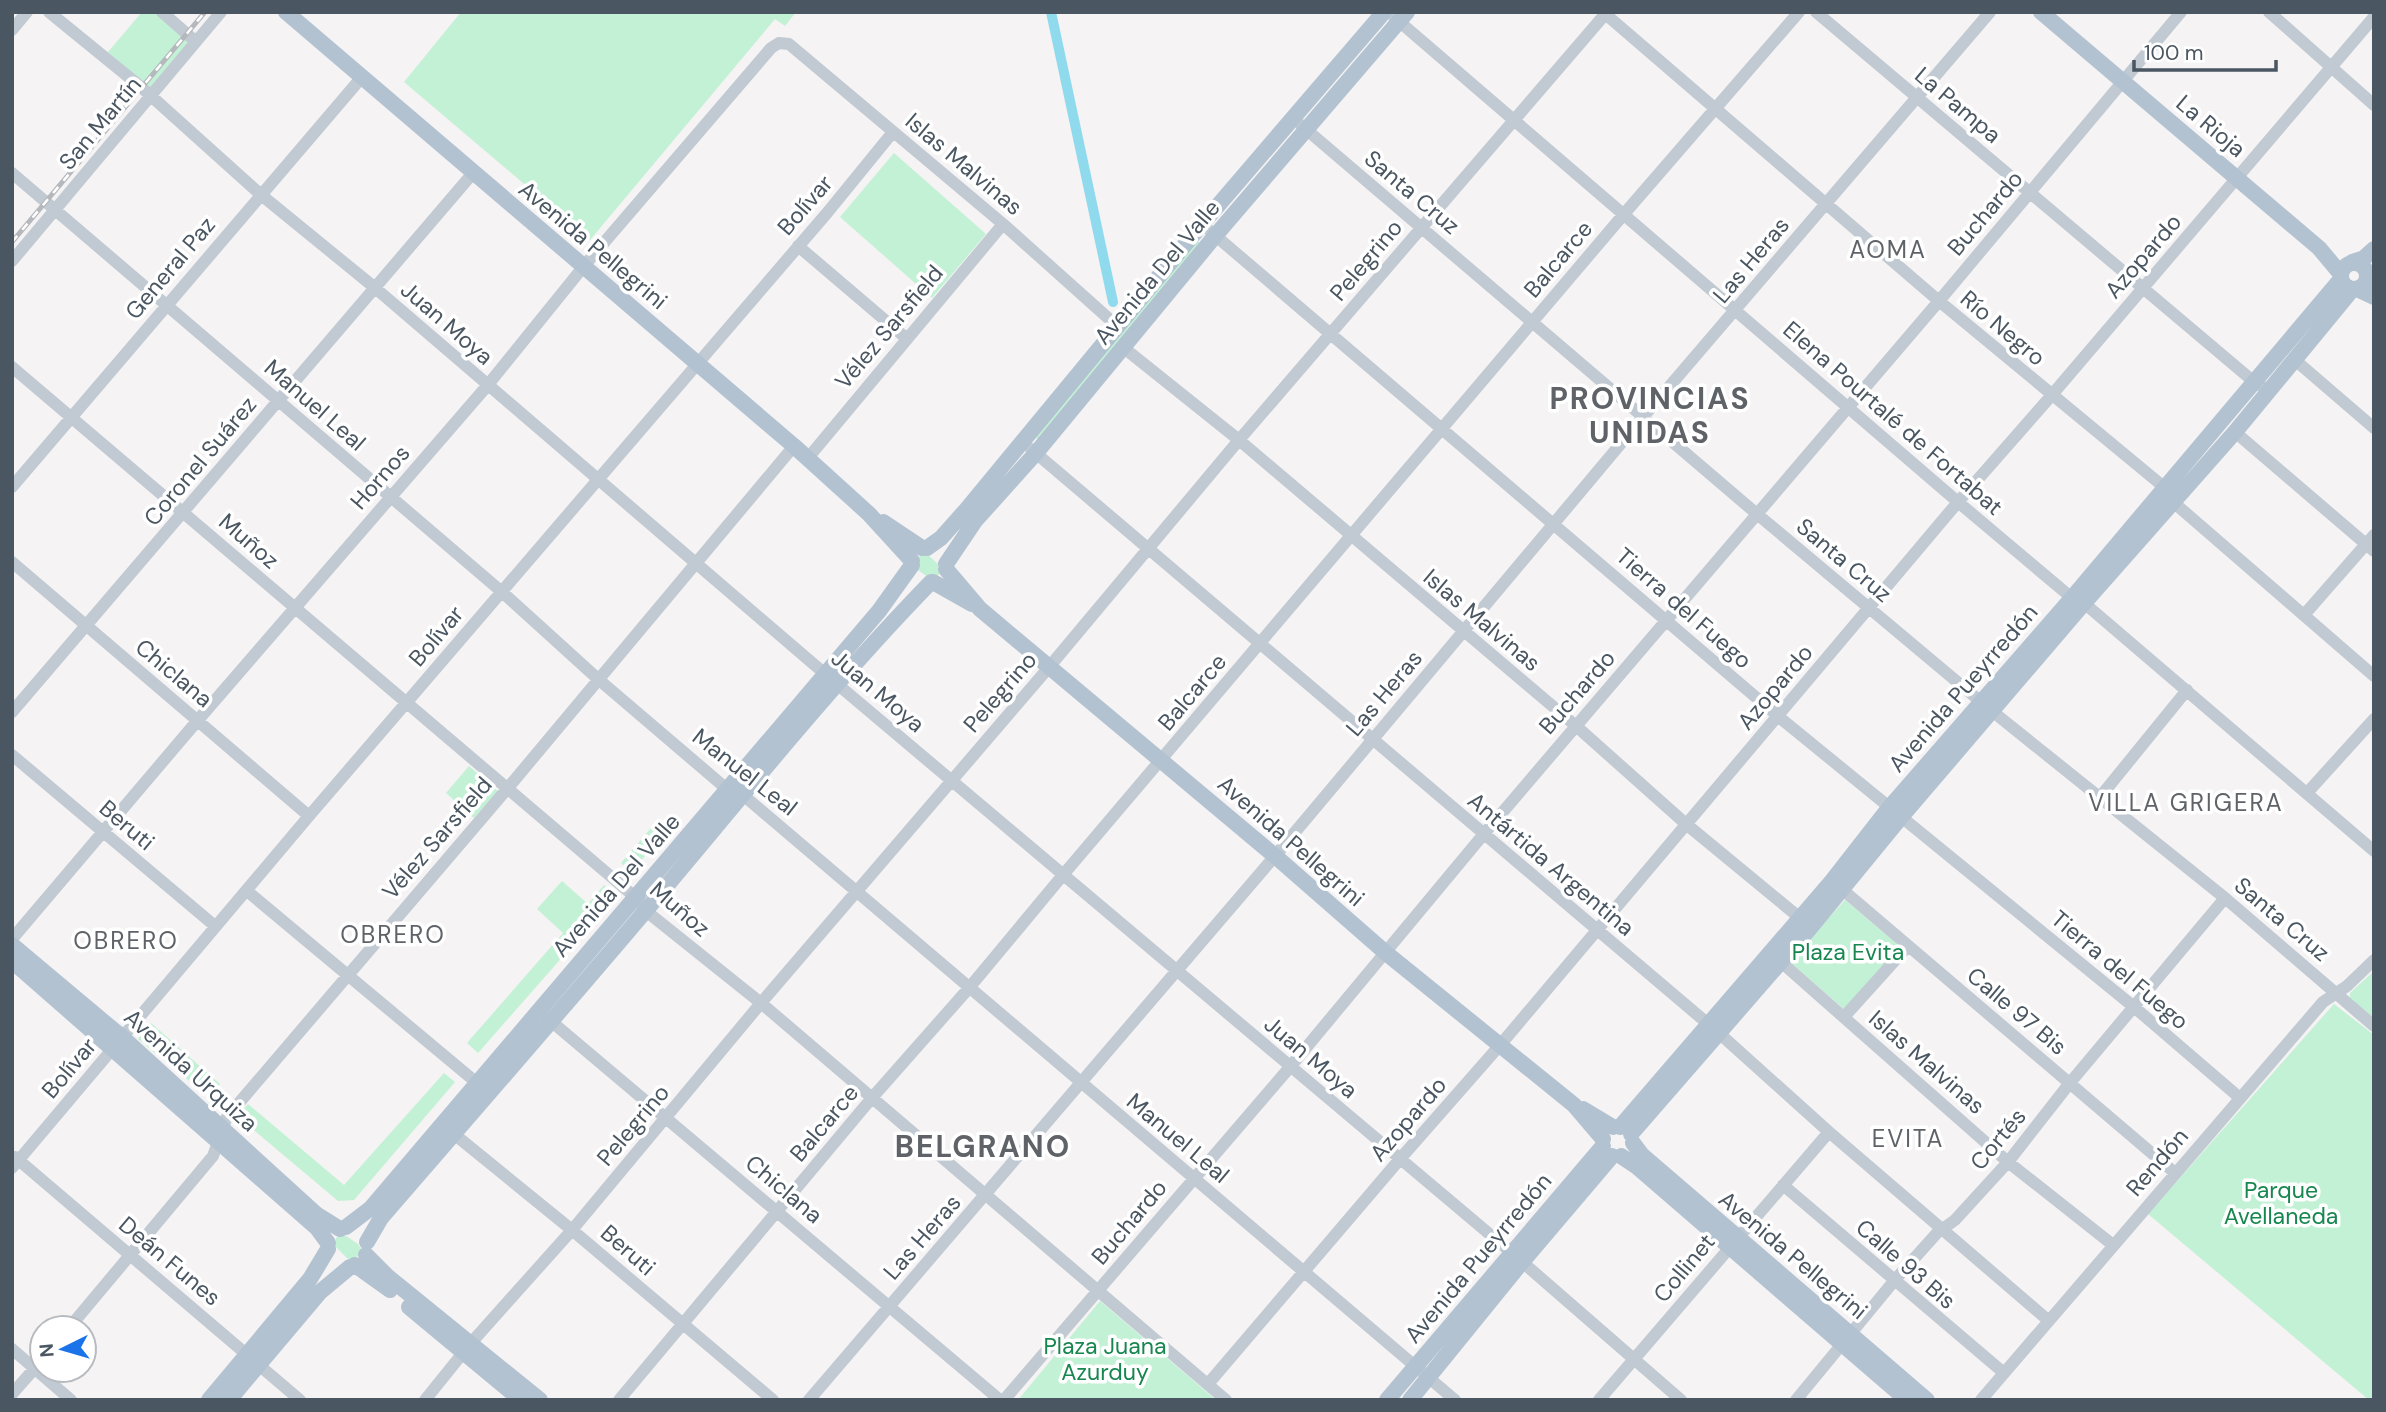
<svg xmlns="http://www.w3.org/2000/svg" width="2386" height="1412" viewBox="0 0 2386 1412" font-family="'DM Sans',sans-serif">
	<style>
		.green { fill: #c3f1d5 }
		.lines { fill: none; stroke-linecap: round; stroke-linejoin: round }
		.canal { stroke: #90daee; stroke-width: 10 }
		.minor { stroke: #c1cad2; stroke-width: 12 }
		.major { stroke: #b3c2d1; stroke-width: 16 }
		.rail-casing { stroke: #b5b8bd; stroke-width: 5 }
		.rail { stroke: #fff; stroke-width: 2.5; stroke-dasharray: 8; stroke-linecap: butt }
		.labels { text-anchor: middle; stroke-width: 7; stroke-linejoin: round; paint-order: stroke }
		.street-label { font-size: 23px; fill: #4a5661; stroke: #fff }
		.park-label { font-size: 23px; fill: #17864f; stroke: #fff }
		.neighbourhood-label { font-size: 24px; letter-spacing: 2px; fill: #5f6368; stroke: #fff }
		.district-label { font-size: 30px; font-weight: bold; letter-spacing: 2px; fill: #5f6368; stroke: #fff }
	</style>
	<rect width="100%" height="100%" fill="#f5f3f3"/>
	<path class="green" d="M142 12H156L190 42 150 88 108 52Z
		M461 12H796L785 26 775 19 590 240 404 82Z
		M894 153 986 234 932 298 840 217Z
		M1197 241 1201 244 1039 440 1035 437Z
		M921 555H928L938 564 940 573 937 576 929 578 918 570V558Z
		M469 766 498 791 474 818 446 793Z
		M651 828 661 838 631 872 621 863Z
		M562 881 588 904 604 885 616 896 478 1053 467 1043 563 933 537 909Z
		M1845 900 1897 944 1899 949 1846 1011 1789 961Z
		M2374 971V1018L2350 998V993Z
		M2334 1004 2374 1035V1400H2369L2148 1214Z
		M151 1023 220 1084 209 1097 138 1039Z
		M444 1073 455 1082 354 1200 338 1201 237 1116 248 1104 344 1185Z
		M343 1234 358 1244 361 1249 356 1259H348L335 1246 336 1238Z
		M1100 1301 1216 1400H1018Z"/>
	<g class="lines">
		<path class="canal" d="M1051 12 1113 302"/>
		<path class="minor" d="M49 12 141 87 260 194 374 287 824 673 1512 1253 1681 1400
			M162 12 195 41
			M1603 12 1939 301 2164 487 2172 501 2374 676
			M1816 12 2253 381 2268 390
			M2269 12 2374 105
			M1394 17 1958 502 2072 598 2084 603 2374 851
			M12 30 27 12
			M1301 125 1757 514 1992 711 2225 898 2374 1026
			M12 173 502 592 598 679 728 790 743 795 1455 1400
			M1210 231 1779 717 2134 1007 2240 1098
			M798 246 906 338
			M12 261 221 12
			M1124 348 1239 440 1576 726 1686 824 1806 923
			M2295 360 2374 428
			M12 367 635 897 646 911 761 1003 1226 1400
			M2235 432 2374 551
			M1031 449 1720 1034 1829 1132 2049 1321
			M808 458 1003 224
			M12 487 362 77
			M12 562 309 816
			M2304 615 2374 535
			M12 712 473 173
			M12 755 215 926
			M2307 793 2374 719
			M2100 797 2187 690
			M1837 885 2175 1173
			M247 891 477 1083
			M12 939 198 720 487 386 584 266 771 48 779 43 789 44 1003 224 1117 326
			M1781 962 2008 1162 2113 1245
			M546 1017 1000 1400
			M1844 1017 1908 946
			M454 1134 572 1230 773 1400
			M15 1157 300 1400
			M12 1168 309 816 827 213 893 132
			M1783 1185 2004 1373
			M69 1328 213 1156 227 1117 507 789 794 446
			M12 1349 71 1400
			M1208 1384 1400 1159 1501 1044 1958 502 2051 396 2374 17
			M12 1394 42 1360
			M425 1400 471 1343 572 1230 761 1003 1050 666 1239 440 1607 12
			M619 1400 871 1099 969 988 1063 875 1624 214 1799 12
			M809 1400 1275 856 1644 416 1990 12
			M1004 1400 1290 1067 1483 835 1939 301 2181 12
			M1599 1400 1829 1132
			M1796 1400 1894 1281 1937 1233 1955 1220 2008 1162 2069 1084 2225 898
			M1981 1400 2323 1002 2347 986 2374 960"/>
		<path class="major" d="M286 12 794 446 869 514 912 561
			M2041 12 2319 248 2340 273
			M2352 262 2364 258 2374 249
			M2341 276a13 13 0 1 1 26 0a13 13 0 1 1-26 0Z
			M2357 289 2374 297
			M883 522 922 548
			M927 548 941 538 966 510 1203 223 1384 12
			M946 564 975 521 1036 453 1215 236 1407 12
			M946 569 980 609 1275 856 1386 953 1574 1105 1603 1139
			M933 582 972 604
			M12 945 123 1038 316 1214 340 1229
			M12 961 317 1228 328 1243
			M1583 1109 1613 1127
			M1620 1127 1832 881 1889 808 2072 598 2341 279
			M1631 1134 1811 927 1902 816 2084 603 2235 432 2352 290
			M1633 1143 1642 1155 1927 1400
			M1621 1156 1636 1166 1907 1400
			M346 1227 371 1208 879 611 912 565
			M367 1242 381 1218C470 1115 559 1013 647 909 740 799 830 686 931 582
			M366 1255 387 1276 540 1400
			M355 1265 390 1290
			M409 1307 521 1400
			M209 1400 310 1279 328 1249
			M229 1400 320 1292 350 1267
			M1387 1400 1603 1146
			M1410 1400 1522 1262 1612 1156"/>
		<g class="rail-casing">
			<path id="rail" d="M12 242 205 12"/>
		</g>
		<use href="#rail" class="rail"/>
	</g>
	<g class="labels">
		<g class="street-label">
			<text transform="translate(1958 105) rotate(40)" y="8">La Pampa</text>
			<text transform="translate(100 123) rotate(-50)" y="8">San Martín</text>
			<text transform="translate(2211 126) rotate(40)" y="8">La Rioja</text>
			<text transform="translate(964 164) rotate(40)" y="8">Islas Malvinas</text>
			<text transform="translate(1412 192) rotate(40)" y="8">Santa Cruz</text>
			<text transform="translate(805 205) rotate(-49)" y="8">Bolívar</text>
			<text transform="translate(1985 213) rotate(-50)" y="8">Buchardo</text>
			<text transform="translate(593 245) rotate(40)" y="8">Avenida Pellegrini</text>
			<text transform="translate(2143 256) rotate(-49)" y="8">Azopardo</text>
			<text transform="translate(1558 259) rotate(-50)" y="8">Balcarce</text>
			<text transform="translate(1366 260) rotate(-50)" y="8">Pelegrino</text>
			<text transform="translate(1751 260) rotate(-50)" y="8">Las Heras</text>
			<text transform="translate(170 268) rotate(-50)" y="8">General Paz</text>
			<text transform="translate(1157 272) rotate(-50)" y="8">Avenida Del Valle</text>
			<text transform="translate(447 323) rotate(41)" y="8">Juan Moya</text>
			<text transform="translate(889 327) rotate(-50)" y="8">Vélez Sarsfield</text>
			<text transform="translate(2003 328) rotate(40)" y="8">Río Negro</text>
			<text transform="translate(315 405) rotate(41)" y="8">Manuel Leal</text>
			<text transform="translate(1893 418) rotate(41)" y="8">Elena Pourtalé de Fortabat</text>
			<text transform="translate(200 461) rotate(-50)" y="8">Coronel Suárez</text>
			<text transform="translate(380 477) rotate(-49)" y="8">Hornos</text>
			<text transform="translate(249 541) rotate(41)" y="8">Muñoz</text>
			<text transform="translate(1844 560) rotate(40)" y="8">Santa Cruz</text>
			<text transform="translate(1684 608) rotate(41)" y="8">Tierra del Fuego</text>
			<text transform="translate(1482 620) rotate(40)" y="8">Islas Malvinas</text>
			<text transform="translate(436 636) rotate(-50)" y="8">Bolívar</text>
			<text transform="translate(174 673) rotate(40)" y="8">Chiclana</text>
			<text transform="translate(1775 687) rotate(-50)" y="8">Azopardo</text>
			<text transform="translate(1963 688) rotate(-49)" y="8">Avenida Pueyrredón</text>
			<text transform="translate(878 691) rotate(40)" y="8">Juan Moya</text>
			<text transform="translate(1000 692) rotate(-49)" y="8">Pelegrino</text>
			<text transform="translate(1192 692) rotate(-50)" y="8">Balcarce</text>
			<text transform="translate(1577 692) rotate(-49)" y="8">Buchardo</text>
			<text transform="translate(1384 693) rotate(-50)" y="8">Las Heras</text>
			<text transform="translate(745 772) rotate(38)" y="8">Manuel Leal</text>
			<text transform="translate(127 825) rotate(40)" y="8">Beruti</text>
			<text transform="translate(437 838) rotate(-49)" y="8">Vélez Sarsfield</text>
			<text transform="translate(1291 841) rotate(41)" y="8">Avenida Pellegrini</text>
			<text transform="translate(1551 864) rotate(40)" y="8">Antártida Argentina</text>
			<text transform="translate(616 885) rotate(-49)" y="8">Avenida Del Valle</text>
			<text transform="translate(680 909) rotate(41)" y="8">Muñoz</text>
			<text transform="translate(2282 919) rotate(40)" y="8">Santa Cruz</text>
			<text transform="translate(2120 970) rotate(40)" y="8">Tierra del Fuego</text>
			<text transform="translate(2017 1011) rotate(40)" y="8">Calle 97 Bis</text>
			<text transform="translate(1311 1057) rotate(40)" y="8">Juan Moya</text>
			<text transform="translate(1927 1062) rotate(41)" y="8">Islas Malvinas</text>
			<text transform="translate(69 1068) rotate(-50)" y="8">Bolívar</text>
			<text transform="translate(191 1070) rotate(42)" y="8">Avenida Urquiza</text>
			<text transform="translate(1408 1119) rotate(-49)" y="8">Azopardo</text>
			<text transform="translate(824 1123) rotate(-50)" y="8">Balcarce</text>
			<text transform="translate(633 1125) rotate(-50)" y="8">Pelegrino</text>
			<text transform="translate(1178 1138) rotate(40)" y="8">Manuel Leal</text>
			<text transform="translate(1998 1139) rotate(-50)" y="8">Cortés</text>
			<text transform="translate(2157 1162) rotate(-49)" y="8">Rendón</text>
			<text transform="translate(784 1189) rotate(40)" y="8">Chiclana</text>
			<text transform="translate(1129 1222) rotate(-50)" y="8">Buchardo</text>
			<text transform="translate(922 1237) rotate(-49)" y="8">Las Heras</text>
			<text transform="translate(628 1250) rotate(41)" y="8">Beruti</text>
			<text transform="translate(1793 1255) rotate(40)" y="8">Avenida Pellegrini</text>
			<text transform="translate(1478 1258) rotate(-50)" y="8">Avenida Pueyrredón</text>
			<text transform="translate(170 1261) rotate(40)" y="8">Deán Funes</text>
			<text transform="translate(1906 1264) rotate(41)" y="8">Calle 93 Bis</text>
			<text transform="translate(1684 1268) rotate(-50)" y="8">Collinet</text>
		</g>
		<g class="park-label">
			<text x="1848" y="960">Plaza Evita</text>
			<text x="2281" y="1198">Parque<tspan x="2281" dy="26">Avellaneda</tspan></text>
			<text x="1105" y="1354">Plaza Juana<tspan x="1105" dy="26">Azurduy</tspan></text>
		</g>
		<g class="neighbourhood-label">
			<text x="1888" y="258">AOMA</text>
			<text x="2186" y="811">VILLA GRIGERA</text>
			<text x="393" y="943">OBRERO</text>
			<text x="126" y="949">OBRERO</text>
			<text x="1908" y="1147">EVITA</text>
		</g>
		<g class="district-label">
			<text x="1650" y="409">PROVINCIAS<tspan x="1650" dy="34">UNIDAS</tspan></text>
			<text x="983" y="1157">BELGRANO</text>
		</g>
	</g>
	<rect width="2386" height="1412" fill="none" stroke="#4a5661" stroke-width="28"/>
	<g transform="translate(63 1349) rotate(265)"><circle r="33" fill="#ffffff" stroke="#b7bbc0" stroke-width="2"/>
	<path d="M0-5L12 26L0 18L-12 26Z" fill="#1a73e8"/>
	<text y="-10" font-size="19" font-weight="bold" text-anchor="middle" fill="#4a5661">N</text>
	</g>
	<path d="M2134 60v10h142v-10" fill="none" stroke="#4a5661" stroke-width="3.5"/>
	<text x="2144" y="60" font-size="21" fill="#4a5661" stroke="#ffffff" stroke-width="5" paint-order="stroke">100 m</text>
</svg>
